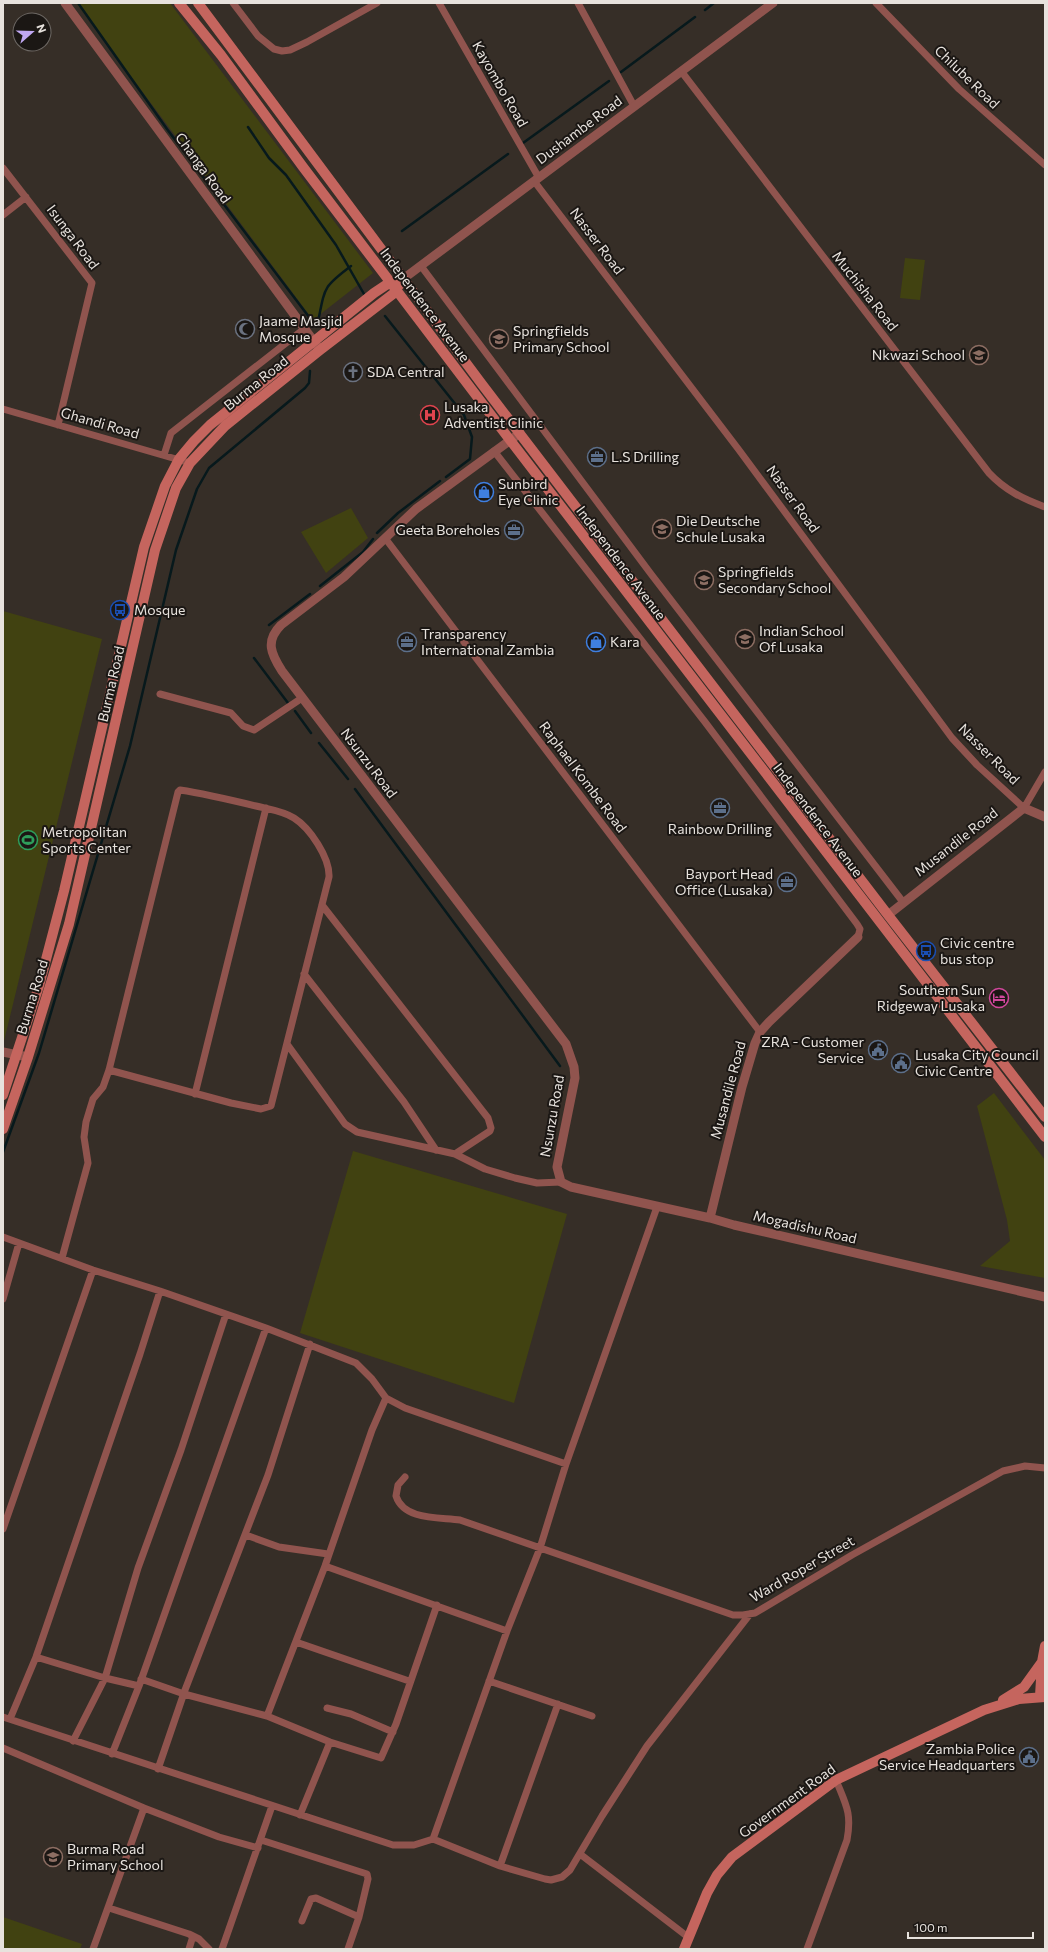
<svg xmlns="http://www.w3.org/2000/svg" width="1048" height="1952" viewBox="0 0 1048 1952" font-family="Commissioner,sans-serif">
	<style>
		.green { fill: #414211 }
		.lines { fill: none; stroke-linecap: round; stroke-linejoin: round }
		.stream { stroke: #07191c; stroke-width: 2.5 }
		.minor { stroke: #90544e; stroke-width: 7 }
		.tertiary { stroke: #90544e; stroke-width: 9 }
		.secondary { stroke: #c5655e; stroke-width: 10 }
		.labels { text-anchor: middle; stroke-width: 4; stroke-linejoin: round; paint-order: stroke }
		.street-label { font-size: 14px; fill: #e7e2dd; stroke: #1b1714 }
		.poi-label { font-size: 14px; fill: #e7e2dd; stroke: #1b1714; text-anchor: start }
	</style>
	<rect width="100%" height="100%" fill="#362e27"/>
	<path class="green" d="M76 3H170L373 273 313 320Z
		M905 258 925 260 920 300 900 298Z
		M351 508 368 538 326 573 301 532Z
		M3 611 102 639 4 1041H3Z
		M994 1093 1045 1160V1278L980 1266 1010 1241 1007 1220 977 1106Z
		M353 1151 567 1214 514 1403 300 1333Z
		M3 1917 82 1944 80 1949H3Z"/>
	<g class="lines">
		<path class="stream" d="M78 3 167 129 309 317 315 320
			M705 10 714 3
			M621 72 695 17
			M248 127 269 158 286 175 336 245 364 294
			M523 143 609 81
			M402 231 508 154
			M385 316 464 415 472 437 470 459 446 477
			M318 322C325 287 323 287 351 266
			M377 533 398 513 440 481
			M320 586 363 552 373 539
			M269 625 310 594
			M254 658 288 703
			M295 711 311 733
			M319 743 348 779
			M355 789 560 1066
			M3 1152 39 1053 130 746 176 550 197 489 209 468 305 388 309 383 310 371"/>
		<path class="minor" d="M233 3 258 36 274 49 282 51 290 50 307 42 377 3
			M439 3 539 178
			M578 3 634 106
			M876 3 959 89 1045 165
			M681 71 989 473C1005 490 1023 499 1045 507
			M3 168 92 283 58 425
			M534 181 739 450 952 738 977 765 1024 808 1045 772
			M3 215 26 197
			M421 266 651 574 903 902
			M3 409 190 463
			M494 451 705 722 857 924 860 929 858 937
			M164 455 171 433 304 329
			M385 538 760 1032
			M160 694 231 713 243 726 254 730 302 698
			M322 905 488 1118 491 1128 490 1131 455 1154
			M304 974 404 1102 436 1150
			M287 1044 345 1124 357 1132 455 1154 485 1169 515 1178 537 1183 561 1182
			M195 1094 266 808
			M3 1237 93 1270 160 1291 266 1328 356 1363 372 1379 386 1398 405 1408 566 1464
			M62 1258 88 1163 84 1137 86 1122 93 1099 103 1087 109 1070 178 792 180 790C206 794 231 800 256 806 268 809 283 811 294 818 310 828 330 858 329 877L271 1106 261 1109 231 1103 109 1070
			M3 1299 19 1243
			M405 1477 398 1485 396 1496C404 1521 441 1517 460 1520L733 1615H743L755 1613 852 1555 1003 1471 1025 1466 1045 1468
			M3 1529 93 1270
			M246 1535 279 1547 328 1554
			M325 1566 507 1631
			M296 1642 409 1681
			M36 1657 105 1678 139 1686
			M141 1679 184 1694 267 1716 330 1742 381 1758 396 1724 437 1605
			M489 1681 592 1716
			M327 1708 351 1714 393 1732
			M267 1716 325 1566 372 1430 386 1398
			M3 1717 393 1845H414L433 1839 507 1631 540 1548 566 1464 657 1207
			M10 1719 36 1657 140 1354 160 1291
			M73 1741 105 1678 138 1568 181 1450 226 1314
			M3 1748 144 1808 93 1949
			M112 1754 139 1686 266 1328
			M158 1769 185 1690 268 1475 310 1344
			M144 1808 219 1837 258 1848
			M300 1815 330 1742
			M433 1839 500 1866 545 1879 551 1880 562 1877 570 1870 602 1816 647 1746 750 1614
			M261 1840 367 1874 368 1879 359 1917 348 1949
			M580 1854 688 1937
			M500 1866 558 1704
			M109 1908 189 1934 199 1939 209 1949
			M302 1921 311 1899 316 1898 359 1917
			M189 1949 193 1936
			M222 1949 272 1806
			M807 1949 847 1840C852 1813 846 1805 836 1780"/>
		<path class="tertiary" d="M65 3 318 347
			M403 279 773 3
			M520 433 416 509 344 577 281 625C265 641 271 654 282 671L566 1044 574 1067 575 1078 557 1167 561 1182 571 1187 710 1218 734 1225 1045 1297
			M888 915 1024 808 1045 817
			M3 1052 28 1057
			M710 1218 742 1087 755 1043 760 1032 769 1022 858 937"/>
		<path class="secondary" d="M179 3 221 55 303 167 510 440 1045 1137
			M198 3 481 383 888 915 1045 1117
			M3 1095 39 986 64 891 144 547 165 486 179 459 194 441 210 425 374 293 386 285 397 281
			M3 1129 28 1057 69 924 155 550 176 488 190 463 225 426 320 350 393 294 400 284
			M1040 1696 1042 1662 1045 1646
			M1003 1700 1024 1687 1042 1662
			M684 1949 707 1893 717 1875 732 1857 836 1780 984 1710 1019 1699 1045 1697"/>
	</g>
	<defs>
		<g id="mosque-ring" transform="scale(1)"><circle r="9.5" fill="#1b1714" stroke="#6b7280" stroke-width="1.5"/><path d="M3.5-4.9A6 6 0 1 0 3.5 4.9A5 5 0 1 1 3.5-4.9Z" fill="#6b7280"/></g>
		<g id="school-ring" transform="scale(1)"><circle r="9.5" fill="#1b1714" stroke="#8d6e63" stroke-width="1.5"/><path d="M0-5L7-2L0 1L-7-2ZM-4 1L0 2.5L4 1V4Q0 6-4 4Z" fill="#8d6e63"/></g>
		<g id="church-ring" transform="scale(1)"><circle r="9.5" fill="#1b1714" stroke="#6b7280" stroke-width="1.5"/><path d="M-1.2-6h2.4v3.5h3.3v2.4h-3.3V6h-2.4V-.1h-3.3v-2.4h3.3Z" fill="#6b7280"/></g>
		<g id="hospital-ring" transform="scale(1)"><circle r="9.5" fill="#1b1714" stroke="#e0444e" stroke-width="1.5"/><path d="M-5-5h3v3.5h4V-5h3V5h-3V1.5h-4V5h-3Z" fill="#e0444e"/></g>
		<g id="office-ring" transform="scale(1)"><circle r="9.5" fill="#1b1714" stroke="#5c6f8a" stroke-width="1.5"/><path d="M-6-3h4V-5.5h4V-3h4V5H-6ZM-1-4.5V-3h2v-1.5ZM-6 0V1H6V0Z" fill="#5c6f8a"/></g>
		<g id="shop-ring" transform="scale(1)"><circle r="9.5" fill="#1b1714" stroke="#3f7fe0" stroke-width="1.5"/><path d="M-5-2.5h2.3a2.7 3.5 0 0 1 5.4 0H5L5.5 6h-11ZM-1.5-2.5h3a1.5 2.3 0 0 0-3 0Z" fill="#3f7fe0"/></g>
		<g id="bus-ring" transform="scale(1)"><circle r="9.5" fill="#1b1714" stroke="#1a4fb4" stroke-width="1.5"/><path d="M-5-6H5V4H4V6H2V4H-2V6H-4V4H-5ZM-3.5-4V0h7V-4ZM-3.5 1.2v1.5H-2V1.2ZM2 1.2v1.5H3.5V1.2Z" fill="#1a4fb4"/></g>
		<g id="stadium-ring" transform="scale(1)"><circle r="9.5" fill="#1b1714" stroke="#2e9e5b" stroke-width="1.5"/><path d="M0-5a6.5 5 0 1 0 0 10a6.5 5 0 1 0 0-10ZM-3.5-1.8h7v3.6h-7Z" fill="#2e9e5b"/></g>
		<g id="hotel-ring" transform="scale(1)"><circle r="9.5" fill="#1b1714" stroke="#d1479c" stroke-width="1.5"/><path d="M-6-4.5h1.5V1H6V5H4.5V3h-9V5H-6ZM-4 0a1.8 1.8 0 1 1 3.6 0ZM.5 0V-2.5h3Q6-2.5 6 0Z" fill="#d1479c"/></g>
		<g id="civic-ring" transform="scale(1)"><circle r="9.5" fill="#1b1714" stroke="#5c6f8a" stroke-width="1.5"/><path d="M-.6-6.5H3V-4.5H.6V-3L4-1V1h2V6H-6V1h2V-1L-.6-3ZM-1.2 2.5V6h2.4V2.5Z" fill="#5c6f8a"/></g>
	</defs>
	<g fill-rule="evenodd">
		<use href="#mosque-ring" x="245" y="329"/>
		<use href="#school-ring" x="499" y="339"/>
		<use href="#school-ring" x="979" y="355"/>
		<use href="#church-ring" x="353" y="372"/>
		<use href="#hospital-ring" x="430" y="415"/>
		<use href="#office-ring" x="597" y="457"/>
		<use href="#shop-ring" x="484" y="492"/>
		<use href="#school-ring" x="662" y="529"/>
		<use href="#office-ring" x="514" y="530"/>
		<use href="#school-ring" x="704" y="580"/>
		<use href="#bus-ring" x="120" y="610"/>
		<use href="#school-ring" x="745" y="639"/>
		<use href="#office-ring" x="407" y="642"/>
		<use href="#shop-ring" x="596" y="642"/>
		<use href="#office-ring" x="720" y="808"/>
		<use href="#stadium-ring" x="28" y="840"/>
		<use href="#office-ring" x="787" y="882"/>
		<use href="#bus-ring" x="926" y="951"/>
		<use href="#hotel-ring" x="999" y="998"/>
		<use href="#civic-ring" x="878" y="1050"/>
		<use href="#civic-ring" x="901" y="1063"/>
		<use href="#civic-ring" x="1029" y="1757"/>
		<use href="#school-ring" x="53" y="1857"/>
	</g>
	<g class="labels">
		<g class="street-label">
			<text transform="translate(967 77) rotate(44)" y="5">Chilube Road</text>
			<text transform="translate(500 84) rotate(60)" y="5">Kayombo Road</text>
			<text transform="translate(579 130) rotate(-37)" y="5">Dushambe Road</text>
			<text transform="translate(203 168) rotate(54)" y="5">Changa Road</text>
			<text transform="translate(73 237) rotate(53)" y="5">Isunga Road</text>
			<text transform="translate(597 241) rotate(53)" y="5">Nasser Road</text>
			<text transform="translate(865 291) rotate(52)" y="5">Muchisha Road</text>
			<text transform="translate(425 305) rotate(53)" y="5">Independence Avenue</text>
			<text transform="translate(256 383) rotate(-39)" y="5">Burma Road</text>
			<text transform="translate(100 423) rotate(16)" y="5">Ghandi Road</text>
			<text transform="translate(793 499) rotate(54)" y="5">Nasser Road</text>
			<text transform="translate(621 563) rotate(53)" y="5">Independence Avenue</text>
			<text transform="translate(111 684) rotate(-77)" y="5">Burma Road</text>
			<text transform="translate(989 754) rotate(45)" y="5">Nasser Road</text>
			<text transform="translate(369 763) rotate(53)" y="5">Nsunzu Road</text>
			<text transform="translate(583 777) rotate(53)" y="5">Raphael Kombe Road</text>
			<text transform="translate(818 820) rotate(53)" y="5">Independence Avenue</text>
			<text transform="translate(956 842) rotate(-38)" y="5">Musandile Road</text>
			<text transform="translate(32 997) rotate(-73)" y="5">Burma Road</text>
			<text transform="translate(728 1090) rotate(-75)" y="5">Musandile Road</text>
			<text transform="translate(552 1116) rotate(-80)" y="5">Nsunzu Road</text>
			<text transform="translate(805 1227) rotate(13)" y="5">Mogadishu Road</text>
			<text transform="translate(802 1569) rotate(-30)" y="5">Ward Roper Street</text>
			<text transform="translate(787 1801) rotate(-36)" y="5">Government Road</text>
		</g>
		<g class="poi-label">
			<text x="259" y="326">Jaame Masjid<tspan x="259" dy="16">Mosque</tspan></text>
			<text x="513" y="336">Springfields<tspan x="513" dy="16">Primary School</tspan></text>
			<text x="965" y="360" text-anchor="end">Nkwazi School</text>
			<text x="367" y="377">SDA Central</text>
			<text x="444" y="412">Lusaka<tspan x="444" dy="16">Adventist Clinic</tspan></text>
			<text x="611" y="462">L.S Drilling</text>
			<text x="498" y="489">Sunbird<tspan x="498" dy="16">Eye Clinic</tspan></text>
			<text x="676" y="526">Die Deutsche<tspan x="676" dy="16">Schule Lusaka</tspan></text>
			<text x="500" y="535" text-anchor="end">Geeta Boreholes</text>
			<text x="718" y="577">Springfields<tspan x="718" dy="16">Secondary School</tspan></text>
			<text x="134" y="615">Mosque</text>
			<text x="759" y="636">Indian School<tspan x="759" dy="16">Of Lusaka</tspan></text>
			<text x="421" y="639">Transparency<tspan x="421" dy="16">International Zambia</tspan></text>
			<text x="610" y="647">Kara</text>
			<text x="720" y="834" text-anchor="middle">Rainbow Drilling</text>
			<text x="42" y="837">Metropolitan<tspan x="42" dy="16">Sports Center</tspan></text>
			<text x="773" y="879" text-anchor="end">Bayport Head<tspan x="773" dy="16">Office (Lusaka)</tspan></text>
			<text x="940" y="948">Civic centre<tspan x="940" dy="16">bus stop</tspan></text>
			<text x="985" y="995" text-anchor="end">Southern Sun<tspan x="985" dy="16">Ridgeway Lusaka</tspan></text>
			<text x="864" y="1047" text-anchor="end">ZRA - Customer<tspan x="864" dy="16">Service</tspan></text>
			<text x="915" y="1060">Lusaka City Council<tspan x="915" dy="16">Civic Centre</tspan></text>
			<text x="1015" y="1754" text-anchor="end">Zambia Police<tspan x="1015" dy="16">Service Headquarters</tspan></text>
			<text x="67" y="1854">Burma Road<tspan x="67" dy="16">Primary School</tspan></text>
		</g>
	</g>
	<rect width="1048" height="1952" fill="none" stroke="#e7e2dd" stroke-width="8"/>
	<g transform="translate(32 32) rotate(70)"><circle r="19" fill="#1b1714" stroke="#6d6864"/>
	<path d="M0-3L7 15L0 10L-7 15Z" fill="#c1a8f3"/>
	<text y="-6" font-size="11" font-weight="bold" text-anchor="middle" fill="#e7e2dd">N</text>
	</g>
	<path d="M908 1932v6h125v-6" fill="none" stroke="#e7e2dd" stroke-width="2"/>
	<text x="914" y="1932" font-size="12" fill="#e7e2dd" stroke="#1b1714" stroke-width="3" paint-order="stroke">100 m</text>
</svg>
